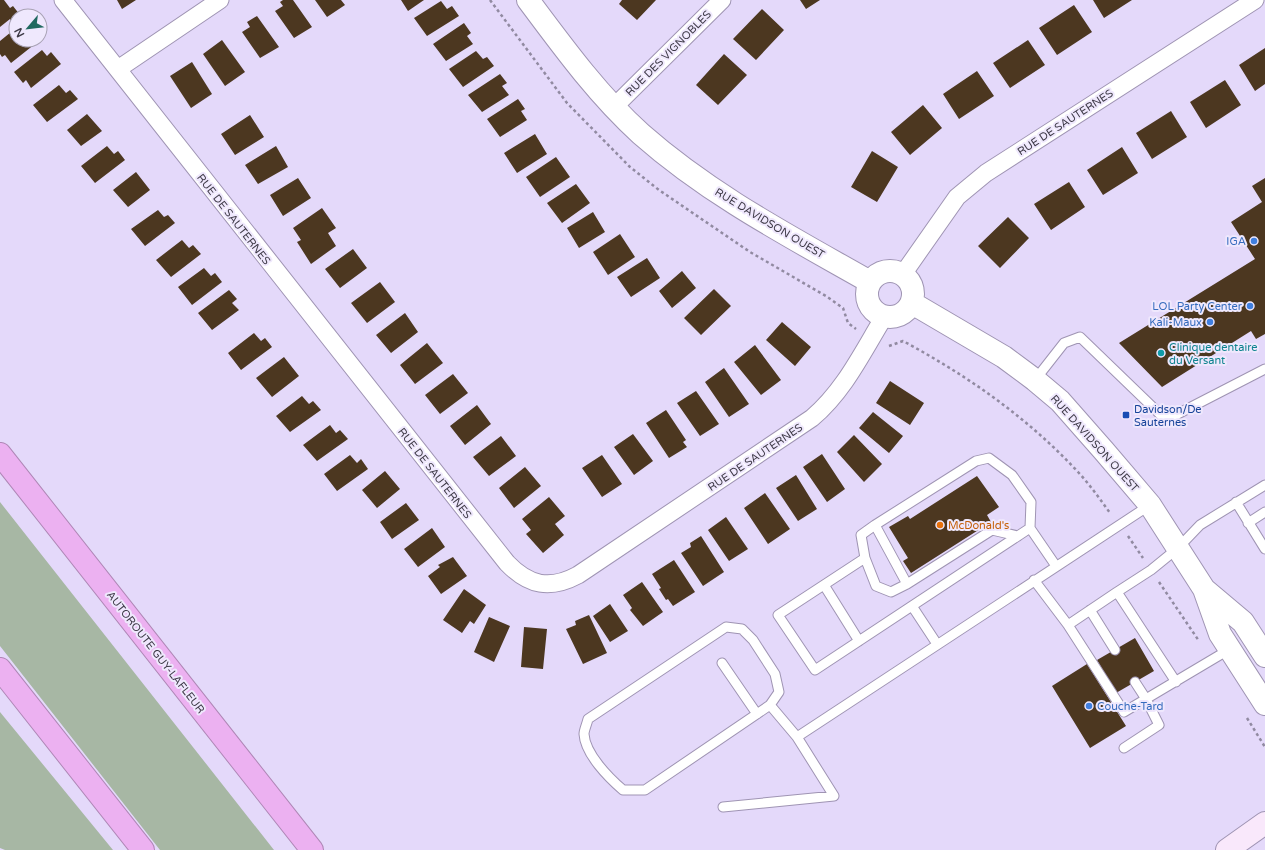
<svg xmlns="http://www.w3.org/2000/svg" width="1265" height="850" viewBox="0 0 1265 850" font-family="'Varela Round',sans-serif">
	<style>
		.green { fill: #a7b7a4 }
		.building { fill: #4c3720 }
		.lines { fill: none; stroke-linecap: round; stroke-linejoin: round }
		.service-casing { stroke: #9f94b3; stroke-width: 11 }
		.minor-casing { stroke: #9f94b3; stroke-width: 19 }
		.tertiary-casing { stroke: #9f94b3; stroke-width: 24 }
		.secondary-casing { stroke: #9f94b3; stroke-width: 24 }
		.motorway-casing { stroke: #af87b6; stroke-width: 24 }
		.path { stroke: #918aa1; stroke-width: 2.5; stroke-dasharray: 3 3; stroke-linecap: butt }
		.service { stroke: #fff; stroke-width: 9 }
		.minor { stroke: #fff; stroke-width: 17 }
		.tertiary { stroke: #fff; stroke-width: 22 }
		.secondary { stroke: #f9e8fb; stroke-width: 22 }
		.motorway { stroke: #ecb1f1; stroke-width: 22 }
		.shop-dot { fill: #3f7fe0; stroke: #efe8fd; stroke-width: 1.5 }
		.culture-dot { fill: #0f9aa8; stroke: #efe8fd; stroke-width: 1.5 }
		.transit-dot { fill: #1a4fb4; stroke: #efe8fd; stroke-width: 1.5 }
		.food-dot { fill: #e8710a; stroke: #efe8fd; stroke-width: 1.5 }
		.labels { text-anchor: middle; stroke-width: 4; stroke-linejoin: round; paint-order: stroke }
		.street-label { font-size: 11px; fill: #3e3a47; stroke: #efe8fd }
		.shop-label { font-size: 11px; fill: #366cbe; stroke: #efe8fd; text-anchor: end }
		.culture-label { font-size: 11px; fill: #0d838f; stroke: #efe8fd; text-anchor: start }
		.transit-label { font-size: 11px; fill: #164399; stroke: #efe8fd; text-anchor: start }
		.food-label { font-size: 11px; fill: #c56008; stroke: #efe8fd; text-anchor: start }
	</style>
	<rect width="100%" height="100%" fill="#e4d9fa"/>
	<path class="green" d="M0 502 274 850H160L0 646Z
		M0 712 113 850H5L0 848Z"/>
	<path class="building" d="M0 0H4L10 8 13 6 20 15 16 16 11 22 10 19 0 27Z
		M117 0H136L122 9Z
		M283 0H293L312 27 294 38 275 11 283 6 280 2Z
		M315 0H341L345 5 327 17Z
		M401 0H424L408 11Z
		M622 0H656L637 20 619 4Z
		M800 0H820L806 9Z
		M1093 0H1132L1104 18Z
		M441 1 447 9 452 6 459 16 427 36 414 18Z
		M1074 5 1092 32 1057 55 1039 28Z
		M762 9 784 30 756 60 733 39Z
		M257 16 279 47 260 58 242 32 250 27 247 22Z
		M464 23 471 33 467 36 473 44 446 61 433 44Z
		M16 28V40H40L11 63 5 55 2 57 0 54V41Z
		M222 40 245 72 225 86 203 54Z
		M1028 40 1045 65 1010 88 993 63Z
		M1265 48V84L1255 91 1239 65Z
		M42 50 47 56 51 52 61 64 31 88 26 80 23 83 14 72Z
		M476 51 483 59 487 57 494 66 463 87 449 69Z
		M724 54 747 75 718 105 696 85Z
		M192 62 212 94 191 108 170 76Z
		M977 71 994 96 959 119 943 94Z
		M500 74 507 83 502 86 509 95 482 112 468 95Z
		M1225 80 1241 105 1206 128 1190 102Z
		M59 85 66 93 70 90 78 99 47 122 33 105Z
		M518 99 525 109 521 111 527 120 500 137 487 119Z
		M923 105 942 128 910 155 891 132Z
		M1171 111 1187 137 1152 159 1136 133Z
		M87 114 102 131 81 146 67 130Z
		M250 115 264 137 235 155 221 134Z
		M535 134 547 154 517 173 504 153Z
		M107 146 114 154 118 151 125 160 95 183 81 166Z
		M276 146 288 167 258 184 245 165Z
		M1122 147 1138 173 1103 195 1087 170Z
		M872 151 898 167 877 202 851 187Z
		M556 157 570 177 540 197 526 177Z
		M136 172 150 190 128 207 113 190Z
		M298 178 311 198 283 216 270 195Z
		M1265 178V334L1256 339 1251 331 1162 387 1119 343 1255 259 1231 222 1262 202 1252 186Z
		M1069 182 1085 207 1051 230 1034 204Z
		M576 184 590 203 562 223 547 203Z
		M322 208 336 228 328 233 336 246 311 264 297 242 301 240 293 228Z
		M158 210 164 217 168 215 175 223 145 246 131 229Z
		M593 212 605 232 579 248 567 228Z
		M1008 217 1029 238 1000 268 978 246Z
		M620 234 635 257 608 275 593 252Z
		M182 240 189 248 193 245 201 254 171 277 156 260Z
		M353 249 367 268 340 288 325 269Z
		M647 258 660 278 631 297 617 277Z
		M204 268 211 276 215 273 222 282 192 305 178 287Z
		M682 271 696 288 672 308 659 291Z
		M380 282 395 302 367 323 351 303Z
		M714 289 731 306 701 335 684 318Z
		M229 290 237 299 232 303 239 310 212 330 198 313Z
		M405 313 418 332 391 353 376 335Z
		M782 322 811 347 795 366 766 340Z
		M254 333 261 341 265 338 272 347 241 370 228 353Z
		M427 343 443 363 415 384 400 365Z
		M755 345 781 380 761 395 734 362Z
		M284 357 299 376 272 397 256 378Z
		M724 368 749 404 729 417 705 382Z
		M453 374 468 393 440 414 425 395Z
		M890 381 924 403 910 425 876 403Z
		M696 391 719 424 700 436 677 403Z
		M302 396 309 404 313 401 321 410 290 432 276 416Z
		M477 405 491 424 465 445 450 426Z
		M666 410 686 440 683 442 687 447 669 458 646 423Z
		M873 412 903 436 889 453 859 428Z
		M330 425 336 433 340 430 348 439 317 461 303 445Z
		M633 434 653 461 634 475 614 447Z
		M854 435 882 464 864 482 837 452Z
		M501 436 516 456 489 476 473 457Z
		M822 454 845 489 827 502 803 467Z
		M350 455 357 463 361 459 368 469 337 491 324 474Z
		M602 455 622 484 602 497 582 468Z
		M525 467 541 486 514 508 499 488Z
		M385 471 400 489 377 508 362 490Z
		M796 475 817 509 798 521 776 488Z
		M977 476 999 507 987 515 991 522 911 573 903 561 908 558 889 527 908 516 910 519Z
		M765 493 790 529 768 544 744 508Z
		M549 497 565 516 555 524 564 535 543 553 526 534 531 530 522 519Z
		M406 503 419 520 392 539 380 522Z
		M726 517 748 549 729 561 708 530Z
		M432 528 445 547 418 567 404 549Z
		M701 536 724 572 703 586 681 553 691 547 690 543Z
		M453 557 467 576 441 594 428 576 440 567 438 565Z
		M674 560 695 592 673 606 668 599 666 600 659 589 661 588 652 574Z
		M642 582 663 612 643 626 630 610 632 608 623 595Z
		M464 589 486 605 474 624 470 621 462 633 443 620Z
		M610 604 628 631 610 642 593 616Z
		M589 615 607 653 583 664 566 629 576 625 575 621Z
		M489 617 510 626 494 662 474 652Z
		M524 627 547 629 543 669 521 667Z
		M1135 638 1154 671 1116 693 1097 660Z
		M1087 664 1126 726 1090 748 1052 686Z"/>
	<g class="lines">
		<g class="service-casing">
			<path id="service" d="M1035 380 1064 343 1080 337 1166 420 1265 369
				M1236 502 1265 549
				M1248 523 1265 512
				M875 525 861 535 865 558 876 586 891 592 907 584 992 530 1018 536
				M865 558 778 615 815 670 1030 528 1056 566
				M1034 580 1068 625 1124 712 1230 649
				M907 584 875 525 976 461 989 458 1012 475 1031 502 1030 528
				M824 585 859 641
				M1117 592 1151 570 1178 548 1200 525 1265 485
				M912 606 937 644
				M1090 610 1115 650
				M1068 625 1117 592 1176 682
				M726 627 742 629 753 640 775 674 779 692 770 705 645 790H623C609 778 585 754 584 734 584 730 587 724 588 719Z
				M722 663 757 714
				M770 705 797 737 1150 505
				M1124 748 1159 725 1146 699 1135 682
				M723 807 834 796 797 737"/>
		</g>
		<g class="minor-casing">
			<path id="minor" d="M63 0 507 563C529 586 550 590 578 575L812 418C844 391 862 353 884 317
				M118 69 220 0
				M614 107 722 0
				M903 274 957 197 986 173 1255 0"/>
		</g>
		<g class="tertiary-casing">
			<path id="tertiary" d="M528 0C563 47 598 95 641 134 710 195 791 237 870 282
				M867 294a23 23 0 1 1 46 0a23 23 0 1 1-46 0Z
				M912 303 1004 357 1035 380 1060 401 1104 451 1150 505 1204 589 1220 634 1265 704
				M1205 590 1243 622 1265 656"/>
		</g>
		<g class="secondary-casing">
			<path id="secondary" d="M1227 850 1265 823"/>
		</g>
		<g class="motorway-casing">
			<path id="motorway" d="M0 454 312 850
				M0 669 143 850"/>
		</g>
		<path class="path" d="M490 0 567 103 630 167 659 190 750 252 826 296 843 308 848 323 856 329
			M889 346 903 341C968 376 1028 418 1078 472 1090 485 1100 499 1110 513
			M1128 536 1143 558
			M1159 582 1199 641
			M1247 718 1265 747"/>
		<use href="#service" class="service"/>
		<use href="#minor" class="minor"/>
		<use href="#tertiary" class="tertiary"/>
		<use href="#secondary" class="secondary"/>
		<use href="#motorway" class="motorway"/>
	</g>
	<g class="shop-dot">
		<circle cx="1254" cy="241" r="4"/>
		<circle cx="1250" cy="306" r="4"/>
		<circle cx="1210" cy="322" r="4"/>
		<circle cx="1089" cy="706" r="4"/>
	</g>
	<circle class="culture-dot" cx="1161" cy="353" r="4"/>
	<rect class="transit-dot" x="1122" y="411" width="8" height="8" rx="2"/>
	<circle class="food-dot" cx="940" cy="525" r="4"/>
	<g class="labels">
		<g class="street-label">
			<text transform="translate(668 53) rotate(-45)" y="4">RUE DES VIGNOBLES</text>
			<text transform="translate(1065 122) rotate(-33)" y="4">RUE DE SAUTERNES</text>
			<text transform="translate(234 219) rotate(52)" y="4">RUE DE SAUTERNES</text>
			<text transform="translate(770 223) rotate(31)" y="4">RUE DAVIDSON OUEST</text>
			<text transform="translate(1095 443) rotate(48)" y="4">RUE DAVIDSON OUEST</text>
			<text transform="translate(755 457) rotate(-34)" y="4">RUE DE SAUTERNES</text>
			<text transform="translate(435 473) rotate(52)" y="4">RUE DE SAUTERNES</text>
			<text transform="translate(156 652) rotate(52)" y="4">AUTOROUTE GUY-LAFLEUR</text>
		</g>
		<g class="shop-label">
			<text x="1246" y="245">IGA</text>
			<text x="1242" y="310">LOL Party Center</text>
			<text x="1202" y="326">Kali-Maux</text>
			<text x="1097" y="710" text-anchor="start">Couche-Tard</text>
		</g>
		<g class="culture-label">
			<text x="1169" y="351">Clinique dentaire<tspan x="1169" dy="13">du Versant</tspan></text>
		</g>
		<g class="transit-label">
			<text x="1134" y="413">Davidson/De<tspan x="1134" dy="13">Sauternes</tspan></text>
		</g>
		<g class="food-label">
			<text x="948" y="529">McDonald's</text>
		</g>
	</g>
	<g transform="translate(28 28) rotate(242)"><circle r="19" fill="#efe8fd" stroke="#a8a2b4"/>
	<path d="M0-3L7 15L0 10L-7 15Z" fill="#206960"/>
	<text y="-6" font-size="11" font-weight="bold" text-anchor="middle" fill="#3e3a47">N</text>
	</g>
</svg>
